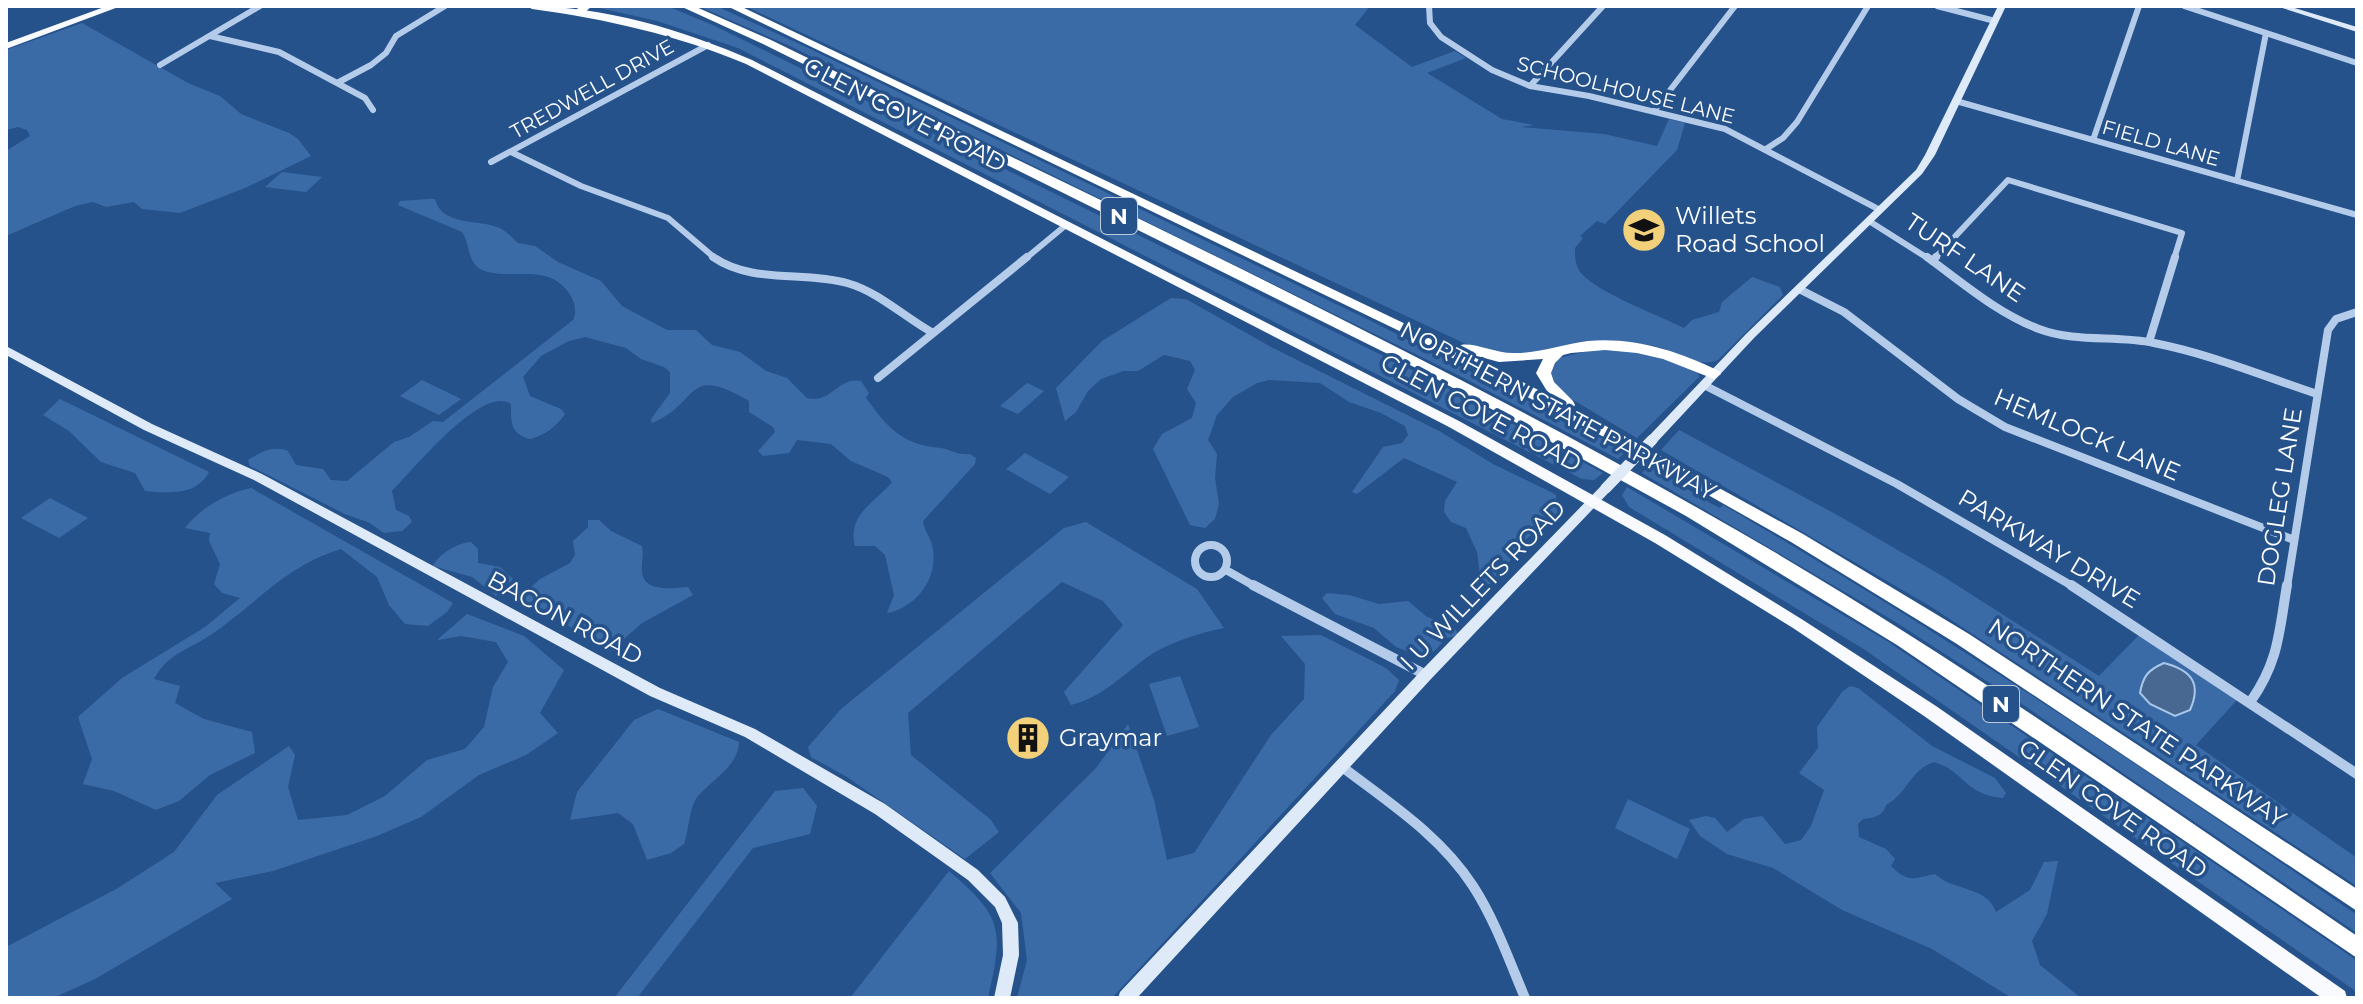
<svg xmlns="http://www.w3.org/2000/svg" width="2363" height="1004" viewBox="0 0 2363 1004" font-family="Montserrat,sans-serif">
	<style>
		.green { fill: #3b6ba7 }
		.water { fill: #496891; stroke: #a9c7ea; stroke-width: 2 }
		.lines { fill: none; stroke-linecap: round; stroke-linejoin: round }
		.street-far2 { stroke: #b4ccea; stroke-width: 6 }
		.street-far1 { stroke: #b4ccea; stroke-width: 8 }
		.street { stroke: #b4ccea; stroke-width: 10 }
		.secondary { fill: #dfeaf8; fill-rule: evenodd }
		.primary { fill: #f8fafe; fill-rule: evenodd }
		.highway { fill: #fff; fill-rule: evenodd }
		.secondary-bridge { stroke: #dfeaf8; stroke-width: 11 }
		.labels { text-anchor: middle; stroke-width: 7; stroke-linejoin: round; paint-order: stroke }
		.far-street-label { font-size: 20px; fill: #fff; stroke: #26528b }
		.shield { fill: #26528b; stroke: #becbdc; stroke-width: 2 }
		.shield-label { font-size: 22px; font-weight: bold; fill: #fff }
		.street-label { font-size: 24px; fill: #fff; stroke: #26528b }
		.poi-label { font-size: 24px; fill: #fff; stroke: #26528b; text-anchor: start }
	</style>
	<rect width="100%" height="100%" fill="#26528b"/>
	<path class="green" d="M591 6H667L715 26 1436 382 1603 473 1594 480 1582 479 738 48 657 21Z
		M698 6H716L806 47 1373 322 1626 451 1618 459 1460 376 792 47Z
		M745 6H1370L1355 25 1412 67 1455 51 1466 58 1427 73 1502 119 1534 125 1521 127 1604 134 1657 146 1669 119 1685 123 1677 150 1605 224 1597 221 1580 236 1583 238 1575 248C1575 258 1575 265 1581 273 1596 292 1660 316 1684 328L1692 320 1719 312 1722 302 1752 277 1780 287 1783 295 1718 360C1697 369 1674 350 1654 346 1607 335 1566 355 1520 356 1508 357 1495 354 1483 352Z
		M82 23 188 83 220 96 241 114 289 133 298 139 311 156 245 188 180 213 142 209 134 202 106 207 93 202 75 206 6 236V151L30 136 27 130 18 127 6 130V50Z
		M282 172 322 177 306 192 265 187Z
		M429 199H435C442 226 475 219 497 227 507 231 511 237 518 243L535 246 558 262 601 281 622 306 667 330H696L712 345 740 352 766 371 787 378 807 398C832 404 838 376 861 381L869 393 866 398C888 428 901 444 940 448 951 449 958 456 970 454L976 458 975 464 923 521C924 531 930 536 932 545 940 577 917 607 887 613L894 595 885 555 875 546H855C847 514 876 502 892 482L888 477 851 461 831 444 797 440 789 453 763 456 758 451 775 432 773 427 749 412V401C684 363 701 403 652 423L651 419 670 393V372L664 367 641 359 626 348 585 337 569 341 541 356 523 377 530 396 561 409 565 414C556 427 545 435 530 439 510 434 511 422 511 404 482 384 413 470 392 491L396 510 409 516 412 522 402 531 384 533 370 523 345 514 250 466 248 460C261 452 273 445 288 451L296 465 323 469 331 480 347 481 394 442 409 437 433 421 443 422 573 320C577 313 575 304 571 296 549 260 511 282 482 270 467 263 470 243 462 232L398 205 400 201Z
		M1171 298 1186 299 1271 347 1439 431 1493 464 1549 491 1556 495 1558 513C1549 527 1535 530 1524 541 1509 555 1507 576 1488 586L1481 584 1477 552 1466 528 1451 522 1444 512 1445 501 1457 482 1404 458 1357 494 1352 492 1383 447 1402 443 1408 435 1405 426 1381 413 1349 402 1320 383 1269 380 1257 383 1233 397 1217 415 1208 440 1217 454 1215 478 1219 504 1215 519 1205 528 1190 525 1153 449 1162 434 1192 418 1196 403 1187 389 1195 370 1190 361 1164 355 1138 371H1123L1101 379 1088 391 1076 412 1065 421 1056 388 1102 341Z
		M1596 349 1646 353 1698 371 1699 377 1637 438 1568 397 1557 388 1550 373 1559 358Z
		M422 380 461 399 439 415 400 396Z
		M1027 383 1044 391 1018 414 1000 406Z
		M60 399 209 472C196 496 169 493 145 491L135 473 101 462 69 431 43 415Z
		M1679 430 1839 516 1944 577 2099 676 2139 635 2237 700 2196 745 2357 858V886L1930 606 1661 450Z
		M1025 453 1069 477 1050 494 1006 469Z
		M1649 465 1710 503 1720 508 1723 505C1941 631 2150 772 2357 915V933L2019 702 1894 621 1642 473Z
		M1627 487 1887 641 2343 951 2357 961V992L1862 648 1629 507 1622 495Z
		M251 488 453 603 447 612 428 626 405 624 389 605 377 577 341 549C287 565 257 603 212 634 187 651 169 652 154 679L180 686 175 703 204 719 252 732 255 753 210 775 179 801 156 810 114 791 83 784 92 759 78 717 122 678 205 627 240 598 222 593 214 584 220 564 209 541 210 533 185 528C200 508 227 493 251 488Z
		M50 498 88 518 59 538 21 518Z
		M588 520H599L611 531 642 546C644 555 641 563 642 572 644 593 674 588 688 587L693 595 642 623 610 651 593 645 550 611 516 601 540 579 570 563 575 555 573 541 588 527Z
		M1086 522 1197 589 1224 628C1200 633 1173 641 1152 654 1124 673 1104 697 1071 705L1064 692 1123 625 1103 601 1062 582 908 713 911 755 990 819 999 832 965 859 847 777 811 757 808 747 841 709 1064 528Z
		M471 542 478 549V563L500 567 513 579 496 596 472 577 433 566C439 554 457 543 471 542Z
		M1327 593 1349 595 1379 604 1408 601 1427 617 1453 626 1459 635 1447 638 1434 651 1415 654 1396 647 1374 628 1335 614 1322 598Z
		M467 614 524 636 564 670 540 713 558 733 526 755 479 775 421 817 377 836 273 871 215 883 232 899 95 979 53 998H6V947L118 888 174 852 217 795 289 746 295 755 288 787 298 820 347 815 385 796 427 760 465 749 484 727 493 687 508 662 496 642 461 636 437 640Z
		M1321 635 1386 668 1399 680 1395 691 1112 998H1017L1027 960 1021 913 990 873 1096 768 1128 724 1154 800 1167 860 1194 853 1271 735 1304 699 1305 664 1281 636Z
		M1180 676 1199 727 1167 736 1149 684Z
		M1850 686 1858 688 1932 746 1995 778 2006 793 2003 798C1965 795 1963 770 1934 762 1910 770 1907 794 1886 805 1883 816 1874 818 1863 819L1858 824 1859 837 1886 849 1895 859 1891 866C1909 884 1914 878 1935 874 1954 892 1986 885 1996 912L2030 890 2044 862 2058 861 2047 914 2032 941 2040 965 2081 998H2012L1932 949 1842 910 1773 868 1727 854 1700 836 1689 820 1706 816 1715 818 1727 832 1744 819 1762 816 1785 844 1801 840 1811 826 1824 790 1799 773 1818 748 1817 727 1842 692Z
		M658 709 739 742C739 765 712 780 698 796 689 806 689 831 684 844L671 853 647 860 633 824 618 813 570 820 577 792 634 720Z
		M803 788 817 806 810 834 753 848 637 998H614L775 791Z
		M1628 799 1690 829 1677 859 1615 828Z
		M949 871C1004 918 1003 930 988 998H850Z"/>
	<path class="water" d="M2164 663C2191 670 2202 683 2190 710L2175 716 2150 704 2140 693C2143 676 2148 670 2164 663Z"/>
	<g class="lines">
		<path class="street-far2" d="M1429 6 1430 23 1441 37 1492 70 1530 86 1589 96 1725 129 1880 210
			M1937 6 1995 21
			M2184 6 2357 63
			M210 36 279 52 365 98 373 110
			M160 65 260 6
			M337 83 371 65 386 53 396 36 445 6
			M1530 86 1603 6
			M1956 101 2357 215
			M1654 111 1735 6
			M2093 140 2139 6
			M1766 149 1783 138 1797 122 1868 6
			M511 152 581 186 668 218 716 259
			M491 162 708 45
			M2237 181 2266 33
			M1869 221 1929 259
			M1025 259 1066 225
			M1934 259 2008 180 2182 233 2174 259"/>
		<path class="street-far1" d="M713 257C752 284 803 271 847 283 879 292 904 317 933 333
			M1927 257C1963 283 1997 313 2039 329 2076 343 2116 335 2154 343 2210 354 2263 376 2317 394
			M1932 261 1936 257
			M1799 289 1844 312 1958 399 2005 427 2294 540
			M2149 342 2175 257
			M878 378 1027 257
			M1704 385 1897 484 2074 587
			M1195 561a16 16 0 1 1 32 0a16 16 0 1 1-32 0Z
			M1226 570 1256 587
			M2287 587 2328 330 2336 319 2357 312"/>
		<path class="street" d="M1253 585 1426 675
			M2071 585 2357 774
			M2251 701C2279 661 2279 632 2287 585
			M1341 766C1388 802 1440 835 1473 886 1495 920 1509 960 1525 998"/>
		<path class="secondary" d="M1998 6H2006L1935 155 1922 174 1754 338 1656 443H1648L1646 440 1648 437 1746 334 1916 170 1925 155Z
			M2276 6H2288L2357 27V32Z
			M6 346 152 424 262 474 660 688 755 729 885 804 978 870 1005 897 1018 923 1019 955 1010 998H994L1003 955 1002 923 995 907 968 880 875 814 745 737 650 696 254 480 144 430 6 355Z
			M1606 484 1612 488 1610 491 1431 679 1137 998H1118L1120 992 1421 671 1602 485Z"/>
		<path class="primary" d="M107 6H121L6 49V43Z
			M527 6C604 6 683 30 752 60L1459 421 1665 535 1803 620 1936 706 2345 991 2347 998H2322L1924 716 1793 628 1655 543 1449 427 746 64C677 35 606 19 532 9Z"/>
		<path class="highway" d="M580 6H592L583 14H575L574 12Z
			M680 6H694L771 40C1081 192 1395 337 1696 507 1925 635 2140 788 2357 936V958L1897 645 1686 516 1422 371 763 44Z
			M727 6H740L1460 350 1461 345C1474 342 1497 354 1515 353 1540 353 1563 344 1588 341 1634 337 1678 351 1719 371L1721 374 1714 379 1663 359 1637 353 1605 350 1571 353 1563 355 1555 363 1551 373 1554 382 1573 401 1575 405 1573 408 1803 534 1969 634 2357 889V911L1957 644 1791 542 1627 449 1416 339ZM1466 353 1499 362 1543 359 1536 373 1550 396Z"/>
		<path class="secondary-bridge" d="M1606 488 1652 440"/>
	</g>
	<defs>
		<g id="school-disc" transform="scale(2.3)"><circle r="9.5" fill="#f3d07a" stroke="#26528b"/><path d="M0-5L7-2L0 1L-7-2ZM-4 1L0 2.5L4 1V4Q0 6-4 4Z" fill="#111"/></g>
		<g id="building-disc" transform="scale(2.3)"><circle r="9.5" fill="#f3d07a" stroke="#26528b"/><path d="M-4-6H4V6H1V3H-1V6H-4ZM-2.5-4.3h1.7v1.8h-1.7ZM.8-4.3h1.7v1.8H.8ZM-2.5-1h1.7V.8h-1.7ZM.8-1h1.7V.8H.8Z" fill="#111"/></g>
	</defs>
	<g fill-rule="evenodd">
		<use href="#school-disc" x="1644" y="230"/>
		<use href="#building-disc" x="1028" y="738"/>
	</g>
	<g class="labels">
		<g class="far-street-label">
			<text transform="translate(592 89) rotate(-29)" y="7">TREDWELL DRIVE</text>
			<text transform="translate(1626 90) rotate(14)" y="7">SCHOOLHOUSE LANE</text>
			<text transform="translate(2161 143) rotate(16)" y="7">FIELD LANE</text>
		</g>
		<g class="shield">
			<rect x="1101" y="198" width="36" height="36" rx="6"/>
			<rect x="1983" y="686" width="36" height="36" rx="6"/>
		</g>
		<g class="shield-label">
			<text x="1119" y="224">N</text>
			<text x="2001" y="712">N</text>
		</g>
		<g class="street-label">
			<text transform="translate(905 115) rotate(27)" y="8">GLEN COVE ROAD</text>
			<text transform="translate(1965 258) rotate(34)" y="8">TURF LANE</text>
			<text transform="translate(1558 411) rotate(28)" y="8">NORTHERN STATE PARKWAY</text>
			<text transform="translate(1481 413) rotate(28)" y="8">GLEN COVE ROAD</text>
			<text transform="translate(2087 435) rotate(23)" y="8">HEMLOCK LANE</text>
			<text transform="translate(2280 497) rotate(-81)" y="8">DOGLEG LANE</text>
			<text transform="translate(2049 549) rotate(31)" y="8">PARKWAY DRIVE</text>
			<text transform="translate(1483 585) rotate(-46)" y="8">I U WILLETS ROAD</text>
			<text transform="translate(565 618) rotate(28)" y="8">BACON ROAD</text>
			<text transform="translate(2137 723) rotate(34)" y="8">NORTHERN STATE PARKWAY</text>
			<text transform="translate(2113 809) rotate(35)" y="8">GLEN COVE ROAD</text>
		</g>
		<g class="poi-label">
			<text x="1675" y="224">Willets<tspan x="1675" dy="28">Road School</tspan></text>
			<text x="1059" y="746">Graymar</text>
		</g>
	</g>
	<rect width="2363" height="1004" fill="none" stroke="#ffffff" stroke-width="16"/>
</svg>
